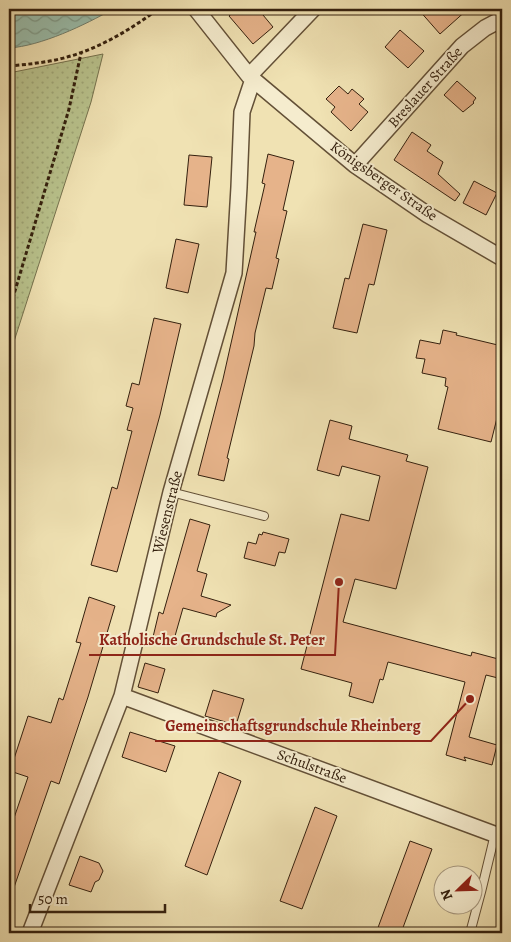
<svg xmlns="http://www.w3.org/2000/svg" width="511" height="942" viewBox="0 0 511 942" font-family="Alegreya,serif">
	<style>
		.park { fill: url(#park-dots); stroke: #76724e }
		.water { fill: url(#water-waves); stroke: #717f6d }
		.building { fill: #e6b38a; stroke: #34200e }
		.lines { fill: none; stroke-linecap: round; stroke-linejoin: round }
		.lane-casing { stroke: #635037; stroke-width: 10 }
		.street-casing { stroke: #635037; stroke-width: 18 }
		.path { stroke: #34200e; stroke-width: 3; stroke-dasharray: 4 2.5; stroke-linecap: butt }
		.lane { stroke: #f5ecce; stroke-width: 8 }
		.street { stroke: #f5ecce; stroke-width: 15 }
		.labels { text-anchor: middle; stroke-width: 4; stroke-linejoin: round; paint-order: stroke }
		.street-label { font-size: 15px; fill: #34200e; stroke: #f5ecce }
		.leader { fill: none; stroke: #8f2418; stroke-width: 2 }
		.callout-dot { fill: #8f2418; stroke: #f5ecce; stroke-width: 2 }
		.callout-label { font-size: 16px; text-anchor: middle; font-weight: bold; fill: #8f2418; stroke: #f5ecce; stroke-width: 4; stroke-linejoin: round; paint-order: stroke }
	</style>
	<defs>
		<pattern id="park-dots" width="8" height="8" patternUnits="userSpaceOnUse" patternTransform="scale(1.25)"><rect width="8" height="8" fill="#b9c38d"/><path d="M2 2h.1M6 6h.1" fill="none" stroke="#a0a778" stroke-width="1.8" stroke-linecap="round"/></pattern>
		<pattern id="water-waves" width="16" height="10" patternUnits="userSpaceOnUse" patternTransform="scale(1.25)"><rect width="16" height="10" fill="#9abeac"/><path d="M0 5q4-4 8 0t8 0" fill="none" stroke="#7e9a8a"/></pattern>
	</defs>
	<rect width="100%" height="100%" fill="#f0e2b3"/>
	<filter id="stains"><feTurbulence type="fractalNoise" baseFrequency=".004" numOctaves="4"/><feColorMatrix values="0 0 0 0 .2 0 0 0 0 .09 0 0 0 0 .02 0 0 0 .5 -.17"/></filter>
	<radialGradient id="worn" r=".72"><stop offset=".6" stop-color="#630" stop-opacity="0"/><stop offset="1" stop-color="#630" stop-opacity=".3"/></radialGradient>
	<path class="park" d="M103 54 91 102 9 357V73Z"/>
	<path class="water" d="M47 9H113C85 25 41 46 9 48V13H24Z"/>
	<path class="building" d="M237 9H258L273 27 253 44 229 16Z
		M418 9H468L440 34Z
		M400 30 424 51 408 68 385 47Z
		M457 81 476 98 473 102 474 103 463 112 444 95Z
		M339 86 348 94 352 89 364 99 359 104 368 112 351 131 331 112 335 107 326 99Z
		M412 132 431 145 427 151 443 162 438 174 460 194 455 201 394 160Z
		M268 154 294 161 283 210 287 211 276 258 279 259 272 289 266 288 255 333 254 346 227 458 229 459 224 481 198 475 223 379 256 232H254L265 184 262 183Z
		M189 155 212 157 207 207 184 205Z
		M474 181 497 193 486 215 463 203Z
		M363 224 387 230 374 285 369 284 357 333 333 328 345 278 349 279Z
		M176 239 199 244 188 293 166 288Z
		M154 318 181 324 160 415 117 572 91 565 112 487 117 489 132 431 127 430 133 408 126 406 132 383 139 385Z
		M443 330 457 333 456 335 502 346V398L491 442 438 429 448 387 445 386 446 378 422 373 425 359 416 358 420 340 440 344Z
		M330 420 352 426 349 439 408 455 406 461 428 467 396 589 355 579 343 622 471 656 472 652 502 660V679L486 675 469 737 497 745 492 765 464 757 466 761 446 755 465 682 388 662 383 680 380 679 373 703 349 696 352 683 301 669 341 514 369 521 380 476 342 466 339 476 317 470Z
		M190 519 210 525 197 571 207 574 201 596 231 605 217 613 216 617 183 608 173 643 153 637 159 612 163 614Z
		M263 532 289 539 285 553 279 552 275 566 244 558 248 542 256 544 259 534 262 535Z
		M89 597 115 606 88 697 59 784 51 781 11 896 9 895V816L14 818 28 777 10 771 28 716 51 723 59 698 63 700 81 643 76 642Z
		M145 663 165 669 158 693 138 687Z
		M213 690 244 699 236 725 205 716Z
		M130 732 175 746 166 772 122 757Z
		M219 772 241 781 207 875 185 866Z
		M315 807 337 816 302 909 280 901Z
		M410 841 432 849 401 933H376Z
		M80 856 99 863 103 871 99 880 95 882 91 892 69 885Z"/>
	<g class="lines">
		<g class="lane-casing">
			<path id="lane" d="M171 492 264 516
				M470 933 481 892 495 834"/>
		</g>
		<g class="street-casing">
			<path id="street" d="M196 9 249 76 355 165 428 215 502 258
				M249 76 313 9
				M355 165 462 46 485 28 502 19
				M122 696 502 837
				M30 933 122 696 171 492 234 273 239 187 242 112 253 79"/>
		</g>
		<path class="path" d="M9 66C20 65 32 64 44 62 86 56 125 34 158 9
			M9 311 69 109 81 53"/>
		<use href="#lane" class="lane"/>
		<use href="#street" class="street"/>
	</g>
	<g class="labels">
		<g class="street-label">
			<text transform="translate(425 87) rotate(-48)" y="5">Breslauer Straße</text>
			<text transform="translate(384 181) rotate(35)" y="5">Königsberger Straße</text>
			<text transform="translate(167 512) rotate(-76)" y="5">Wiesenstraße</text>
			<text transform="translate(312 766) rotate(20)" y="5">Schulstraße</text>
		</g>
	</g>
	<path class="leader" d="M339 582L335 655H89M470 699L431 741H155"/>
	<g class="callout-dot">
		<circle cx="339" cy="582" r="5"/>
		<circle cx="470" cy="699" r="5"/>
	</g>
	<g class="callout-label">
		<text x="212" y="645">Katholische Grundschule St. Peter</text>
		<text x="293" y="731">Gemeinschaftsgrundschule Rheinberg</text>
	</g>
	<rect width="511" height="942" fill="none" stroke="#f0e2b3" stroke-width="30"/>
	<rect x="10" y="10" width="491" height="922" fill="none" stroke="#34200e" stroke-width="2.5"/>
	<rect x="15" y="15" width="481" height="912" fill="none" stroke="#34200e"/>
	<g transform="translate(458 890) rotate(247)"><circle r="24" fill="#f5ecce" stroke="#a89a81"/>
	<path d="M0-4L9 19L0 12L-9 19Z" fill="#8f2418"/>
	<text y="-8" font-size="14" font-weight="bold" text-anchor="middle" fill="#34200e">N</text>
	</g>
	<path d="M30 904v8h135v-8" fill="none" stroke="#34200e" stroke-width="2.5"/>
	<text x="38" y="904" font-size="15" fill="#34200e" stroke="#f5ecce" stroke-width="4" paint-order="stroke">50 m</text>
	<rect width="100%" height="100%" filter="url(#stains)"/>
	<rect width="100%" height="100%" fill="url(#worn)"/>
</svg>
